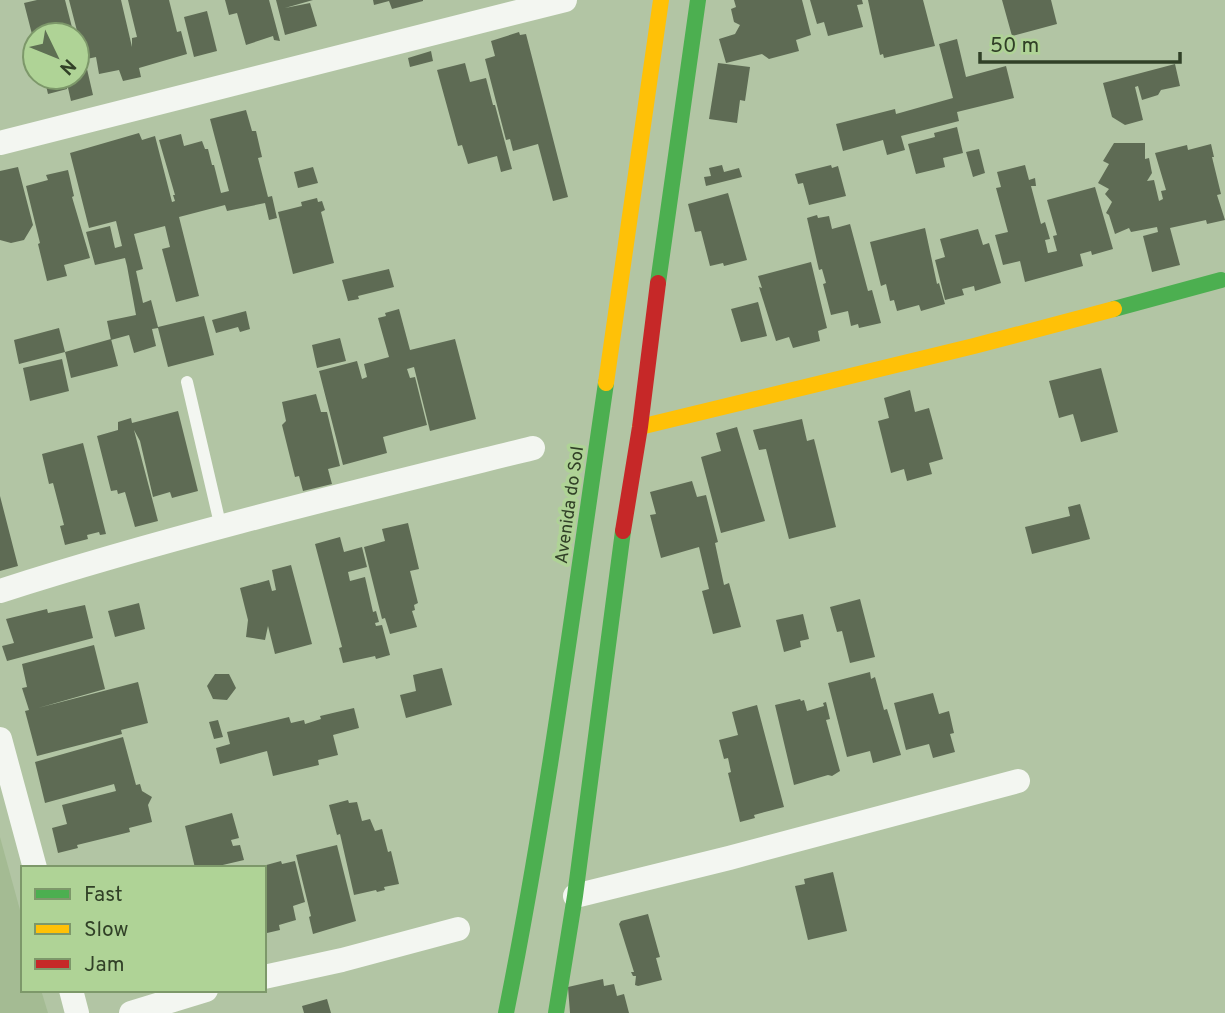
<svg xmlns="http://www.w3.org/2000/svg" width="1225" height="1013" viewBox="0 0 1225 1013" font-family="Overpass,sans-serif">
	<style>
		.green { fill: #a4bb93 }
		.building { fill: #5e6b54 }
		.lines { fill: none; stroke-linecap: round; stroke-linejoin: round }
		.lane { stroke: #f3f6f1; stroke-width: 12 }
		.street { stroke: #f3f6f1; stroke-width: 24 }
		.fast { stroke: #4caf50; stroke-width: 16 }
		.slow { stroke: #ffc107; stroke-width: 16 }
		.jam { stroke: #c62828; stroke-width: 16 }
		.labels { text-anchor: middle; stroke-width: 7; stroke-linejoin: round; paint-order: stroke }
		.street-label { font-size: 18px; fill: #314027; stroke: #afd396 }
	</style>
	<rect width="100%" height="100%" fill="#b2c5a4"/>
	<path class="green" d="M0 837 23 921V990H41L48 1013H0Z"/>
	<path class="building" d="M37 0H65L74 35H35L34 42 24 3Z
		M69 0H121L132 47V38L137 37 128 0H169L177 32 181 31 187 54 139 68 141 77 123 81 119 70 99 74 96 57 87 59 86 53 83 54Z
		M225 0H269L280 41 274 40 273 36 246 45 237 13 229 15Z
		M276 0H313L285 8 310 3 317 26 285 35Z
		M373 0H423V1L392 9 389 1 374 5Z
		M734 0H802L811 35 796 40 799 51 769 59 762 54 726 63 719 39 735 34 740 25 734 22 731 9 736 7Z
		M810 0H862L863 4 857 5 863 27 828 36 824 22 817 24Z
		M868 0H923L935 46 884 58 883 54 880 55Z
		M1002 0H1051L1057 24 1012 36Z
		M207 11 217 51 194 57 184 17Z
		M519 32 520 35 526 34 568 197 553 201 538 144 513 151 510 139 506 140 485 59 495 56 491 41Z
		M957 39 966 77 1006 66 1014 98 957 112 959 121 901 136 905 150 887 155 883 140 843 151 836 124 895 109 896 114 953 98 939 44Z
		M431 51 433 61 410 67 408 58Z
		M465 63 470 82 486 78 493 105H495L512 169 501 172 497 156 468 164 462 145 458 146 437 70Z
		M718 63 750 67 745 101 740 100 737 123 709 119Z
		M1175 64 1180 86 1161 90 1158 95 1142 100 1138 86 1135 87 1143 120 1125 125 1112 117 1103 83Z
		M87 69 93 95 71 101 66 79 67 89 48 94 44 77H77V71Z
		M246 110 252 131H256L262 157 258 158 268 197 272 196 277 218 269 220 265 203 227 211 225 205 179 217 199 296 176 302 162 249 170 247 165 226 134 234 143 269 136 271 143 303 151 300 158 327 204 316 210 339 214 355 168 367 158 328 152 329 156 346 134 353 129 335 111 340 107 321 136 315 127 266 125 258 95 265 86 232 110 226 115 248 122 246 116 221 89 228 70 153 139 133 142 140 155 136 172 202 175 201 173 195H175L159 140 181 134 184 146 202 141 205 149H208L212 165H214L221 193 229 191 210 119Z
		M957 127 963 153 943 158 945 167 916 174 908 144 935 137 934 133Z
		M1114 143H1145V159L1149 158 1152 173 1147 181 1154 180 1159 201 1163 199 1161 191 1166 190 1155 153 1187 145 1188 150 1211 144 1214 157H1212L1221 194 1217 195 1225 220 1207 224 1206 220 1170 228 1180 265 1152 272 1143 236 1158 232 1157 227 1131 232 1129 228 1115 234 1109 215 1106 213 1112 202 1105 194 1109 189 1098 183 1109 164 1103 161Z
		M979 149 985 173 973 177 966 152Z
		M722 165 724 172 739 168 742 177 706 186 704 177 711 176 709 168Z
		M831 165 832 168 838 166 846 196 809 205 803 183 798 184 795 174Z
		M1025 165 1029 180 1035 178 1036 186H1031L1041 224 1045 222 1050 239 1045 240 1048 253 1057 251 1053 236 1057 235 1047 200 1095 187 1113 249 1092 255 1091 251 1080 254 1083 266 1025 282 1020 261 1003 265 995 235 1008 232 996 188 1001 187 997 172Z
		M18 167 33 225 24 240 11 243 0 240V171Z
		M313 167 318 183 298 188 294 172Z
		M68 170 74 196 72 197 90 258 64 265 67 276 47 281 38 244 40 243 26 186 48 180 46 175Z
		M728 193 747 260 724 266 723 263 710 266 701 231 695 232 688 204Z
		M317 198 318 202 322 201 325 210 321 212 334 263 293 274 278 212 302 206 301 202Z
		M817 215 818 218 829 216 832 229 850 224 868 291 872 290 881 323 859 328 858 324 851 326 848 311 831 315 823 284 826 283 822 269 819 270 807 218Z
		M925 228 937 284 939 283 945 304 921 311 919 305 897 311 894 300 890 301 886 284 881 286 870 242Z
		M978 229 983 245 989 243 1001 283 975 291 974 286 962 289 964 295 945 300 935 260 945 257 940 239Z
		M811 262 827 328 818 331 820 341 793 348 789 337 776 341 759 287 762 288 758 276Z
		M389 269 394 287 358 296 359 299 348 301 342 280Z
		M758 302 767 336 741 342 731 309Z
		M399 309 410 350 455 339 476 419 430 431 414 367 407 369 410 378 415 377 427 425 383 437 387 453 343 465 319 371 357 361 362 379 367 377 364 364 389 357 378 318 386 316 385 313Z
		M246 311 250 329 240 332 238 327 216 333 212 320Z
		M59 328 65 352 19 364 14 340Z
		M340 338 346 361 317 368 312 345Z
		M111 339 118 366 71 378 65 352Z
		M62 359 69 391 30 401 23 368Z
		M1101 368 1118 432 1081 442 1073 414 1059 418 1049 381Z
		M910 390 915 412 929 408 943 459 929 463 932 474 907 481 904 469 891 473 878 421 889 418 884 398Z
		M316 394 321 412H327L340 466 328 469 332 484 303 491 299 476 295 477 282 425 286 421 282 402Z
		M178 411 198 491 172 498 170 492 153 497 140 441 134 430 158 521 135 527 125 492 118 494 117 490 111 491 97 436 118 430V422L131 418 132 423Z
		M802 419 807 441 814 439 836 527 789 539 766 449 759 450 753 430Z
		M737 427 765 521 721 533 701 457 721 451 716 433Z
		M83 443 106 534 100 535 99 532 87 535 88 539 65 545 60 526 64 525 53 483 49 484 42 454Z
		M692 481 697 497 706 495 718 542 715 543 724 585 729 583 741 627 713 634 702 591 709 589 699 547 661 558 650 515 656 514 650 492Z
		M0 496 18 566 0 571Z
		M1080 504 1090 539 1032 554 1025 527 1070 516 1068 507Z
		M408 523 419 569 410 571 418 603 414 605 415 610 412 611 417 627 390 634 385 618 382 619 364 547 385 541 382 529Z
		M340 537 344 552 362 547 367 567 348 572 350 581 365 577 373 612 376 611 379 622 375 623 376 626 382 625 390 655 376 659 375 656 343 663 339 648 342 647 315 544Z
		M291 565 312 644 275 654 268 626 265 640 246 637 248 620 240 588 269 580 272 591 276 590 272 570Z
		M860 599 875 657 850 663 842 631 837 632 830 607Z
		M139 603 145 629 115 637 108 611Z
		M85 605 93 638 7 661 2 646 14 643 6 619 47 609 48 613Z
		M803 614 809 639 800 641 801 647 784 652 776 620Z
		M94 645 105 689 38 708 138 682 148 723 121 730 122 734 37 756 25 711 29 710 22 688 27 687 22 664Z
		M442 668 452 705 406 718 400 695 416 691 413 675Z
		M870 672 871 679 875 677 884 710 887 709 901 755 873 763 870 751 847 757 828 683Z
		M215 674H229L236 688 227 700 213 699 207 686Z
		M933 693 939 714 949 711 954 733 950 734 955 752 933 758 929 744 906 750 894 703Z
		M800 699 801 701 804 700 807 711 824 706 823 703 826 702 830 719 826 720 840 771 832 776 828 775 794 785 775 705Z
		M757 705 784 807 754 815 755 818 740 822 728 773 731 772 728 758 724 759 719 740 738 735 732 712Z
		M354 708 359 728 333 735 338 755 318 760 319 765 273 776 267 751 220 764 216 748 230 744 227 732 289 717 291 723 304 720 305 724 321 719 320 716Z
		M218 720 223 737 214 739 209 722Z
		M123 737 136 785 140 784 142 791 152 797 148 805 152 822 129 828 130 832 77 845 78 848 58 853 52 828 67 824 62 805 116 791 114 784 45 803 35 762Z
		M348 800 349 803 357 802 362 821 370 819 375 831 382 829 388 852 391 851 399 884 384 887 385 890 377 892 376 890 354 895 340 834 337 835 329 805Z
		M232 813 239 838 231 840 233 846 240 845 244 860 210 868H195L185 826Z
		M337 845 356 921 313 934 309 917 311 916 296 855Z
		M281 861 282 864 295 861 305 902 293 906 296 920 279 925 280 930 267 933 264 921V868L259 867Z
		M833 872 847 931 808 940 795 886 805 884 804 879Z
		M648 914 660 957 656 958 662 980 638 986 635 985 636 976H633L631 972H634L619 924 621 921Z
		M603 979 604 986 614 984 617 996 624 994 629 1013H570L568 987Z
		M327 999 331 1013H304L302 1006Z"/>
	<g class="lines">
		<path class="lane" d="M187 382 221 528"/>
		<path class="street" d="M0 143 565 0
			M0 591C175 535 355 492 533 448
			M0 739 35 868
			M575 896 729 858 1018 781
			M264 977 342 960 458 929
			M71 990 77 1013
			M131 1013 206 990"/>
		<path class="fast" d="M658 283 698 0
			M1114 309 1221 280
			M506 1013C548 804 575 594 606 383
			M556 1013 575 896 623 531"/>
		<path class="slow" d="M606 383 661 0
			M640 427 974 346 1114 309"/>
		<path class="jam" d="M623 531 640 427 658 283"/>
	</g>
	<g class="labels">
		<g class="street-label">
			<text transform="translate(569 505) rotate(-82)" y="6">Avenida do Sol</text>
		</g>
	</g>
	<rect x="21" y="866" width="245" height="126" fill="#afd396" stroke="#7d986a" stroke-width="2"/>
	<rect x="35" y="889" width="35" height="10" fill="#4caf50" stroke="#7d986a" stroke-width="2"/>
	<text x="84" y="901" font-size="21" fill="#314027">Fast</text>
	<rect x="35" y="924" width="35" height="10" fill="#ffc107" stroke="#7d986a" stroke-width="2"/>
	<text x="84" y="936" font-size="21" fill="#314027">Slow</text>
	<rect x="35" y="959" width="35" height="10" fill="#c62828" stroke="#7d986a" stroke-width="2"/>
	<text x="84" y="971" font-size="21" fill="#314027">Jam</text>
	<g transform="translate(56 56) rotate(133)"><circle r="33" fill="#afd396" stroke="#7d986a" stroke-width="2"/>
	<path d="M0-5L12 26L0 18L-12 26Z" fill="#5e6f53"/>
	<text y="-10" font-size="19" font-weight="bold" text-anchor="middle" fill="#314027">N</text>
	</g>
	<path d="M980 52v10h200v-10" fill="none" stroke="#314027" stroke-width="3.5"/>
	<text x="990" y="52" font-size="21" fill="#314027" stroke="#afd396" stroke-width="5" paint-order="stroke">50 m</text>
</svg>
